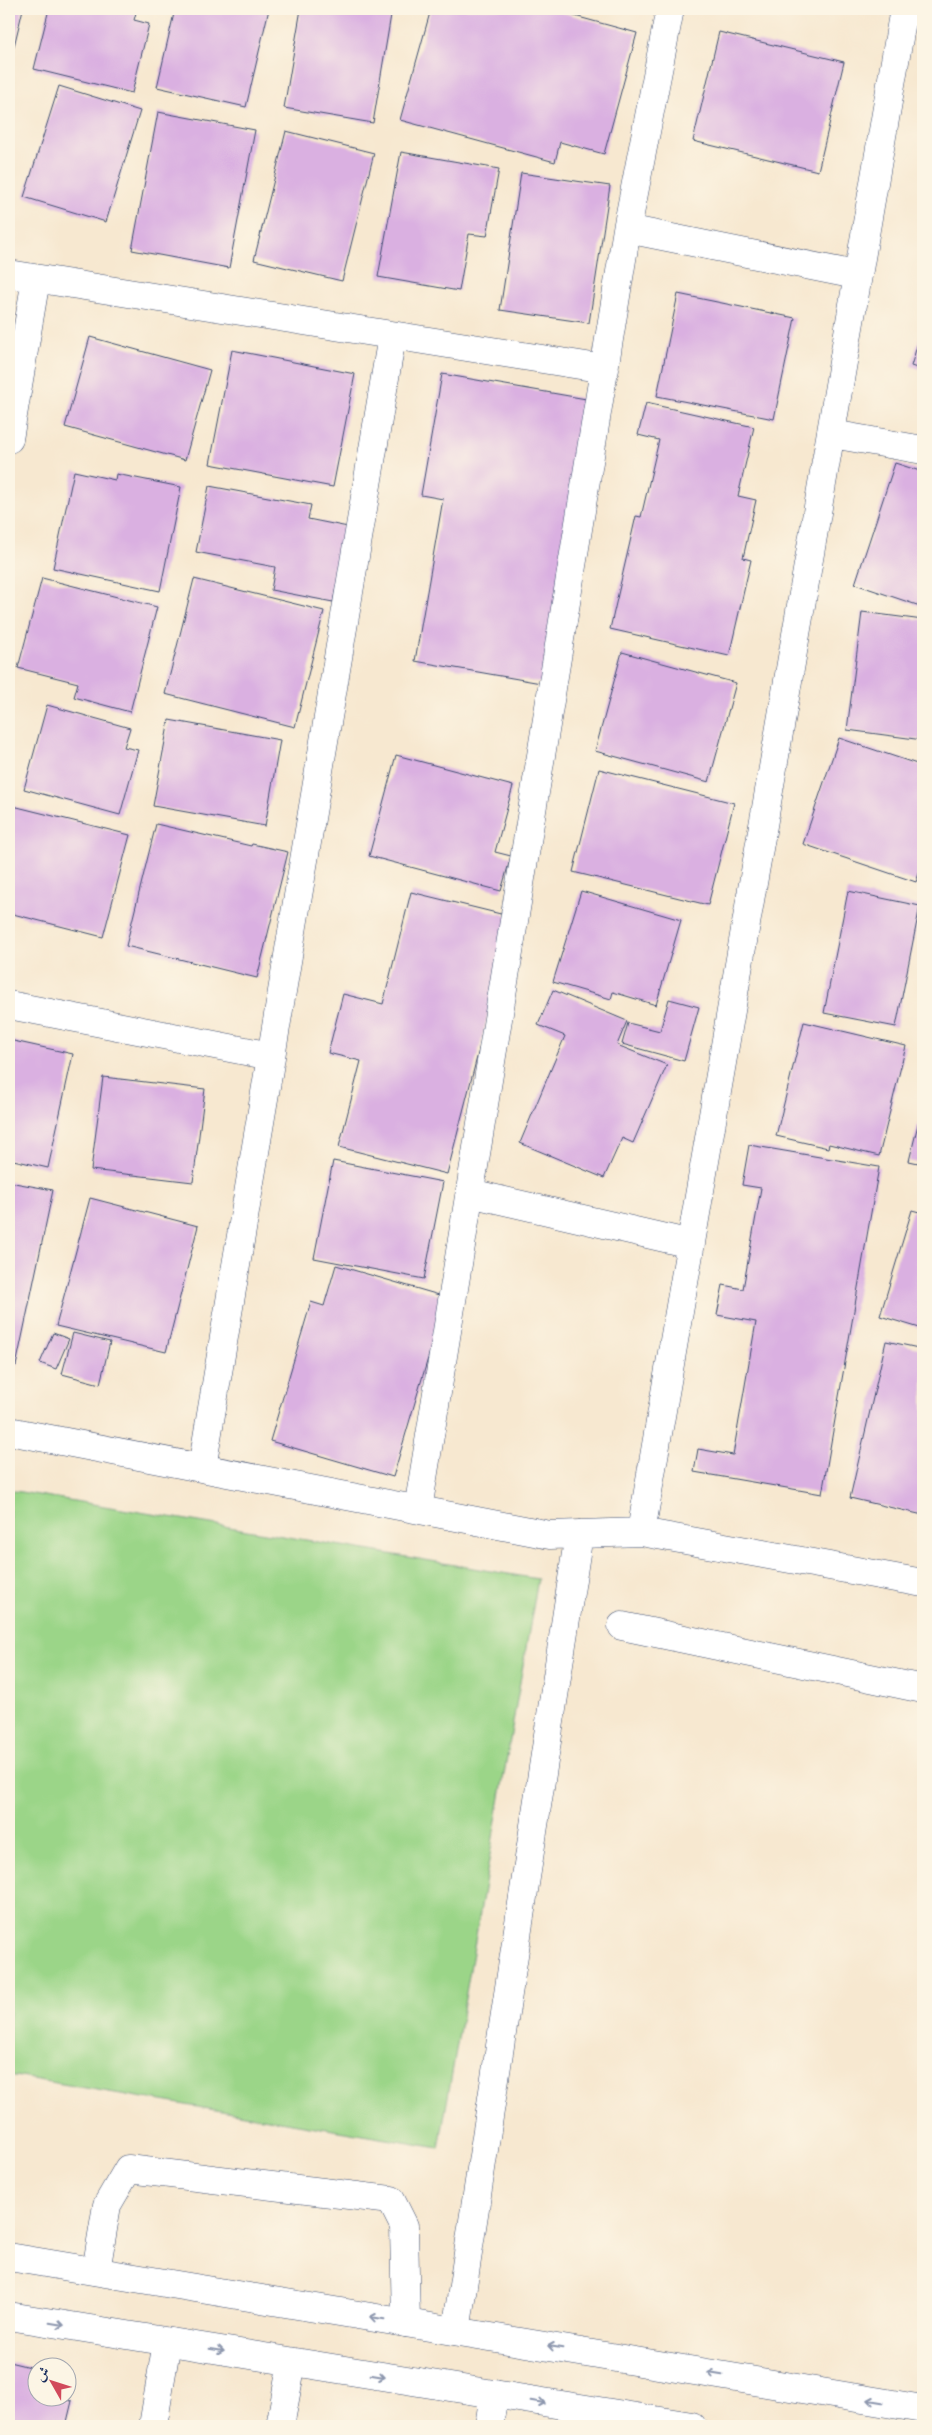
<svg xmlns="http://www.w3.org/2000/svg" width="932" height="2435" viewBox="0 0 932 2435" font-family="'Sorts Mill Goudy',Amiri,serif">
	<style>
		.green { fill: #9bd588; stroke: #5b8273 }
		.building { fill: #dab0e1 }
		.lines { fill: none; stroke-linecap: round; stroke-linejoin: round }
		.street-casing { stroke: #3c4b6f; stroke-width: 29 }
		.secondary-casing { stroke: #3c4b6f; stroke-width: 29 }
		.street { stroke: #fff; stroke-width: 28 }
		.secondary { stroke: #fff; stroke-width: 28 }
		.oneway { stroke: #8d97ae }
	</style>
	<rect width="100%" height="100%" fill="#fcf5e5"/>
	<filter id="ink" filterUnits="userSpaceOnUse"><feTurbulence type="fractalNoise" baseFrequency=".02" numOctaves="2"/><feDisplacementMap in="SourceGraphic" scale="10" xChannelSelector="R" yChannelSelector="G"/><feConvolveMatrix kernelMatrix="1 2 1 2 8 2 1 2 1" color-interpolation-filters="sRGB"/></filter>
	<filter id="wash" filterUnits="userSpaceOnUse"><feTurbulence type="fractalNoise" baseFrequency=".0096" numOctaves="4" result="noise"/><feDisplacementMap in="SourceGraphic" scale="20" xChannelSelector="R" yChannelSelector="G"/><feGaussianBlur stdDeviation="1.12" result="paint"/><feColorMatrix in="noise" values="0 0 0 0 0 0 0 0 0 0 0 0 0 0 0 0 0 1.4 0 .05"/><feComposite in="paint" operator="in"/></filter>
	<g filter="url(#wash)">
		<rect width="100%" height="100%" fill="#f7e8d0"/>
		<path class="green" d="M9 1490 538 1579 439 2148 9 2075Z"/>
		<g id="blocks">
			<path class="building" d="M9 9H23L9 67Z
				M49 9H137L134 20 149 24 132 93 34 69Z
				M175 9H269L246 107 157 87Z
				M301 9H392L373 123 284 108Z
				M431 9H549L637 33 604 154 560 142 555 162 400 120Z
				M719 32 844 62 818 171 693 141Z
				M59 86 140 111 106 222 24 197Z
				M158 112 255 130 229 268 132 250Z
				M286 131 374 153 342 281 254 260Z
				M401 152 499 169 487 236 469 234 459 291 378 277Z
				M521 173 610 186 589 323 500 310Z
				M678 294 795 318 774 419 657 396Z
				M923 326V370L911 366Z
				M90 337 210 370 185 460 65 427Z
				M232 350 355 374 333 487 210 464Z
				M442 374 592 400 541 683 415 661 443 499 421 495Z
				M646 403 754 427 738 496 756 500 743 558 751 560 729 656 610 629 636 516 641 517 659 440 638 435Z
				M895 463 923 472V607L855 584Z
				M74 471 115 480 116 474 181 487 160 591 53 568Z
				M209 486 311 505 308 519 348 527 333 602 271 590 275 567 196 552Z
				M42 578 157 607 130 712 74 697 78 683 18 668Z
				M194 579 324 611 295 727 165 694Z
				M862 612 923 620V740L847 730Z
				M622 652 736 683 709 782 595 751Z
				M47 705 130 728 124 747 138 750 120 815 24 789Z
				M169 720 280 740 265 826 153 806Z
				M839 738 923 766V862L916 882 803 844Z
				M396 755 513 786 495 852 511 856 501 891 369 856Z
				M599 769 734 803 708 905 573 872Z
				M9 805 130 835 103 937 9 913Z
				M156 824 251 846 252 844 288 852 257 978 126 946Z
				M581 891 681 920 656 1005 613 992 611 999 553 982Z
				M848 891 920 906 896 1027 824 1013Z
				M411 892 513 917 447 1174 339 1147 361 1061 328 1053 343 994 383 1004Z
				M553 990 627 1021 617 1045 667 1065 633 1143 622 1138 604 1178 520 1143 565 1036 538 1025Z
				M669 999 699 1007 684 1061 622 1044 628 1023 660 1031Z
				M804 1022 906 1046 879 1156 829 1144 828 1148 776 1136Z
				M9 1040 73 1054 48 1168 9 1159Z
				M103 1077 205 1089 193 1182 91 1170Z
				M923 1104V1164L909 1161Z
				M749 1145 879 1167 822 1494 694 1472 698 1449 733 1455 756 1322 717 1315 723 1285 743 1289 761 1188 742 1185Z
				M333 1161 443 1182 424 1279 314 1258Z
				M9 1182 53 1190 16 1366 9 1365Z
				M90 1198 198 1226 166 1352 56 1326Z
				M912 1210 923 1213V1329L880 1316Z
				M336 1265 446 1297 393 1477 270 1441 311 1302 324 1306Z
				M53 1333 69 1339 56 1369 40 1363Z
				M73 1333 110 1342 100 1384 62 1374Z
				M886 1341 923 1349V1515L850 1498Z
				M9 2362 38 2369V2398H58L72 2401 66 2426H9Z"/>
		</g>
	</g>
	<g filter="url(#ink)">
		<use href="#blocks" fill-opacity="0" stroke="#3c4b6f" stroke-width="1"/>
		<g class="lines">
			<g class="street-casing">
				<path id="street" d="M627 229 856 275
					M9 274 605 369
					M832 434 923 450
					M9 439 36 279
					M9 1005 271 1056
					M470 1193 691 1244
					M9 1431 550 1535 641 1532 923 1583
					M202 1468 392 336
					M418 1509 627 229 670 9
					M641 1532 904 9
					M622 1626 923 1689
					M96 2271 107 2205 128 2169 391 2200 404 2226 406 2323
					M456 2331 579 1534
					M153 2426 167 2342
					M280 2426 292 2362
					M489 2426 494 2394"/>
			</g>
			<g class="secondary-casing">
				<path id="secondary" d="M9 2257 923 2409
					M9 2316 692 2426"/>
			</g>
			<use href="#street" class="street"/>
			<use href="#secondary" class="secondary"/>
		</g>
		<defs><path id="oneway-shaft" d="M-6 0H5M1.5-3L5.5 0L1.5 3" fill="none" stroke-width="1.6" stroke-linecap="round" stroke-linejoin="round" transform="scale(1.25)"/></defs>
		<g class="oneway">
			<use href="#oneway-shaft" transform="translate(377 2318) rotate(-171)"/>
			<use href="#oneway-shaft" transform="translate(57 2324) rotate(9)"/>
			<use href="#oneway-shaft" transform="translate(555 2347) rotate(-171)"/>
			<use href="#oneway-shaft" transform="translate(217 2350) rotate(9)"/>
			<use href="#oneway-shaft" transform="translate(715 2374) rotate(-171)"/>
			<use href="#oneway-shaft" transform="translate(378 2376) rotate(9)"/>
			<use href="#oneway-shaft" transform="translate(875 2401) rotate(-171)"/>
			<use href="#oneway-shaft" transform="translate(538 2402) rotate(9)"/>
		</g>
	</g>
	<rect width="932" height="2435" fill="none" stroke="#fcf5e5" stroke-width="30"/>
	<g transform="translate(52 2382) rotate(309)"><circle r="24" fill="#fcf5e5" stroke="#a2a6af"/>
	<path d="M0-4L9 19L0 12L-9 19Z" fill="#d1495b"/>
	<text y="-8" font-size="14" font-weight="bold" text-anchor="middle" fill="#1b2f5e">ش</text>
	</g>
</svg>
